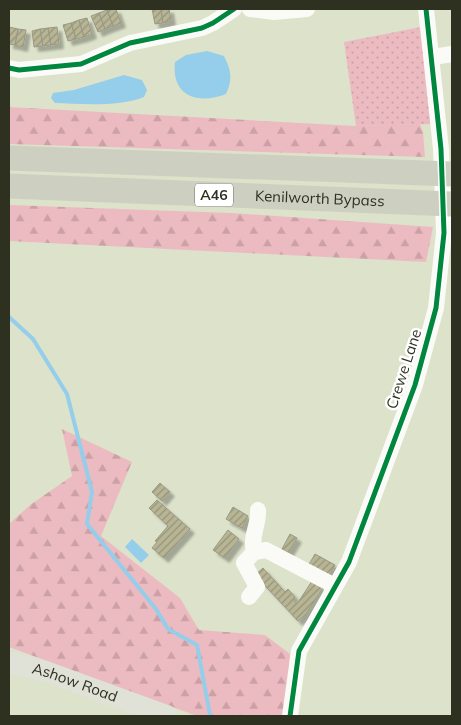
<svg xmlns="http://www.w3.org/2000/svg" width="461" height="725" viewBox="0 0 461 725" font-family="Mulish,sans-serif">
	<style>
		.grass { fill: url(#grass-dots) }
		.forest { fill: url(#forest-firs) }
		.water { fill: #94ceea }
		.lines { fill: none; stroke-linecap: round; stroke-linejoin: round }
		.stream { stroke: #94ceea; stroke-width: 4 }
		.building { fill: url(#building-hatch); stroke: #999987; filter: url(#shadow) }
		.minor { stroke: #fafbf7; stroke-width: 16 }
		.major { stroke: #e0e1d7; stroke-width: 21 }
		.highway { stroke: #cdd0c0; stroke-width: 25 }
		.cycleway-casing { stroke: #fff; stroke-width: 8 }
		.cycleway { stroke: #00873e; stroke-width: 5 }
		.labels { text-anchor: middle; stroke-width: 5; stroke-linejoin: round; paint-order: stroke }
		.shield { fill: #fff; stroke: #6d6f63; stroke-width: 1 }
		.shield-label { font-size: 14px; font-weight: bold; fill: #2e3120 }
		.street-label { font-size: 15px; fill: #2e3120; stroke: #fff }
	</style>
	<defs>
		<pattern id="grass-dots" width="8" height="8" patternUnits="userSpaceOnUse" patternTransform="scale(1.25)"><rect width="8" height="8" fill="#ecbbc2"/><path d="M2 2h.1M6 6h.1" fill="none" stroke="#cba1a6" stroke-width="1.8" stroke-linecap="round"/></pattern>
		<pattern id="forest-firs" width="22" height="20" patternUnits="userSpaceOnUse" patternTransform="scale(1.25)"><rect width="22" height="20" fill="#ecbbc2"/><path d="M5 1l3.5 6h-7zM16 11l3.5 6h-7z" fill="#cba1a6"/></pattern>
		<pattern id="building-hatch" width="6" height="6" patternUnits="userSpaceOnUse" patternTransform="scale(1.25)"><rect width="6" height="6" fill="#b8b595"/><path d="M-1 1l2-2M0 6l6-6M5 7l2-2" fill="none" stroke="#969479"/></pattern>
		<filter id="shadow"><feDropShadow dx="4.5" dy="4.5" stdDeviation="1" flood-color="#0004"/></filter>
	</defs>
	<rect width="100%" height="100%" fill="#dde2ca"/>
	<path class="grass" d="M421 27 432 124 356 126 344 42Z"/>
	<path class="forest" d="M9 107 356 126 420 124 423 132 425 157 9 144Z
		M9 205 231 213 433 227 426 262 9 241Z
		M62 429 132 462 101 536 180 598 199 630 265 635 290 654 286 716H197L9 647V524L30 505 72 476Z"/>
	<path class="water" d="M207 51 224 56C231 70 233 79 226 94 198 105 171 96 175 62L186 55Z
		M124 75 142 80 147 90 144 97C120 107 80 104 55 103L51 98 53 93 74 90Z
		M132 539 149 555 141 563 125 547Z"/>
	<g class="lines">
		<path class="stream" d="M9 317 33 339 67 394 92 492 87 524 156 609 168 629 197 645 210 715"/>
	</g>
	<path class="building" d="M116 9 121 23 113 26 107 10Z
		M152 9H161L163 23 155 24Z
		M161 9H169L171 21 163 23Z
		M107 10 113 26 105 29 99 13Z
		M99 13 105 29 98 32 91 16Z
		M87 18 92 34 84 37 79 20Z
		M79 20 84 37 76 39 71 23Z
		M71 23 76 39 68 41 63 25Z
		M9 27 18 29 15 45 9 44Z
		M57 27 59 44 51 45 48 28Z
		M48 28 51 45 43 46 40 29Z
		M18 29 26 30 23 47 15 45Z
		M40 29 43 46 34 47 32 31Z
		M160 483 170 492 162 501 152 492Z
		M157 500 190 529 164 558 152 548 157 542 155 541 168 526 149 508Z
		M233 507 248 516 242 528 226 519Z
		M228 530 239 539 225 558 213 550Z
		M290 534 297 538 288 553 282 549Z
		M315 554 335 565 328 578 308 566Z
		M263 568 285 592 288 589 295 597 293 599 297 604 312 581 323 588 306 614 298 621 255 575Z"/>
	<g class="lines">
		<path class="minor" d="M250 9 274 12 307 9
			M433 57 452 54
			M9 68 19 70 81 64 130 43 202 28 213 23 234 9
			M254 552C250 535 259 526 258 510
			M249 597 257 587 244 563 254 552 266 550 335 586
			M290 716 299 651 349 562 415 385 436 308 444 233 441 149 426 9"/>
		<path class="major" id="s1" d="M9 662 47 672 168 716"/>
		<g class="highway">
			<path d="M9 158 452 174"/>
			<path id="s2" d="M9 186 452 204"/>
		</g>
		<g class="cycleway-casing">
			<path id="cycleway" d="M9 68 19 70 81 64 130 43 202 28 213 23 234 9
				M290 716 299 651 349 562 415 385 436 308 444 233 441 149 426 9"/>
		</g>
		<use href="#cycleway" class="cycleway"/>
	</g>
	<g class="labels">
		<rect class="shield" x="195" y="183.5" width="38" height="23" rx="4"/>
		<g class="shield-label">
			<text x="214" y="200">A46</text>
		</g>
		<g class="street-label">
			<text dy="5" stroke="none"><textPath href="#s2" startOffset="311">Kenilworth Bypass</textPath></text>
			<text transform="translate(404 369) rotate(-72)" y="5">Crewe Lane</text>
			<text dy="5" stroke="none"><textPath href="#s1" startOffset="69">Ashow Road</textPath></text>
		</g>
	</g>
	<rect width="461" height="725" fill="none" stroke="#2e3120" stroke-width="20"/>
</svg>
